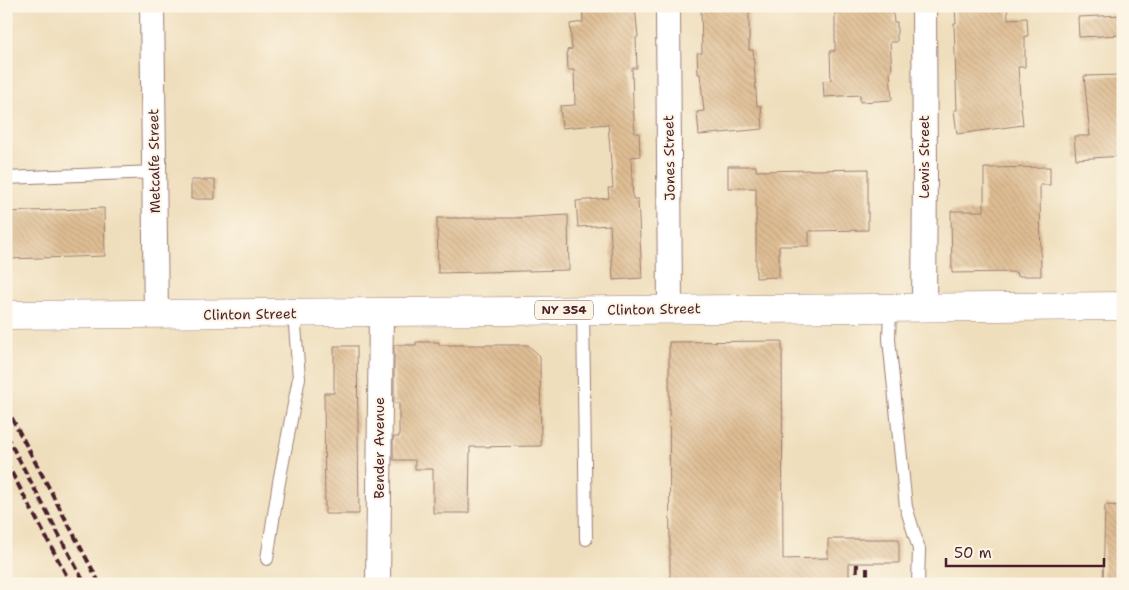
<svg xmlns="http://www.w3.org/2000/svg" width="1129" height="590" viewBox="0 0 1129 590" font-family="'Shantell Sans',sans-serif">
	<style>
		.building { fill: url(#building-back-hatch) }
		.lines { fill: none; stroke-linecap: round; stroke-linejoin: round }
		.service-casing { stroke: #9c7e74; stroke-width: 14 }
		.minor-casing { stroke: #9c7e74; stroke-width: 26 }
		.primary-casing { stroke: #9c7e74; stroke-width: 29 }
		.service { stroke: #fff; stroke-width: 12 }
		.minor { stroke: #fff; stroke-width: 24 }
		.primary { stroke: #fff; stroke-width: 28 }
		.rail { stroke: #4a1f2b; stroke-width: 4; stroke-dasharray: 8 4; stroke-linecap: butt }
		.labels { text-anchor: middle; stroke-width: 4; stroke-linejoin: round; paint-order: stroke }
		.shield { fill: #fcf5e5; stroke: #7f5f63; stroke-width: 1 }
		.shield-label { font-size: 12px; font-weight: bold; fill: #4a1f2b }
		.street-label { font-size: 14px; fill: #4a1f2b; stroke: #fcf5e5 }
	</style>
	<defs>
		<pattern id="building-back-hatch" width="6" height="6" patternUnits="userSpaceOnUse" patternTransform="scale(1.25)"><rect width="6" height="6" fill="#debd93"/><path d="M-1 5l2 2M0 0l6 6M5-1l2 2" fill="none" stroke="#c0a27f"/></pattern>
	</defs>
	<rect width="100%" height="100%" fill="#fcf5e5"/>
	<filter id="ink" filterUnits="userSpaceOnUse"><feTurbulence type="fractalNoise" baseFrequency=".02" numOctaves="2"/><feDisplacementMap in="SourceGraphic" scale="10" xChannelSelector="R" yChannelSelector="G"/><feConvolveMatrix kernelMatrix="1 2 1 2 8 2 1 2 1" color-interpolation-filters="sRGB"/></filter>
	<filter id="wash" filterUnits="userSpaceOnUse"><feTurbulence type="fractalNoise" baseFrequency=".0096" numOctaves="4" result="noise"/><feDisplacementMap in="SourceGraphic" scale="20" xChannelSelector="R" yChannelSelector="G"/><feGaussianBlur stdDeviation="1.12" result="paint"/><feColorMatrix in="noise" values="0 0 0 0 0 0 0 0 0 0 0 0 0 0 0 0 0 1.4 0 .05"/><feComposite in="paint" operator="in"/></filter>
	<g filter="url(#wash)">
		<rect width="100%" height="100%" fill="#efdebc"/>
		<g id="blocks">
			<path class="building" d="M582 6H635L638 37 636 38 637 68H632L633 104 635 133H639L640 156 631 157 633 199H638L642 278 613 280 610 225 578 227 576 201 609 198 608 188H613L608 124 562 128 560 106 575 105 574 70H568L567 50 572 49 570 24 583 22Z
				M701 6H749V50H753L757 106H761L763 129 699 135 697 112 704 111 700 74H698L697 53H702Z
				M835 6H892L894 22H897V42H890L892 71 890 72 892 100 860 102V95L824 97 823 81 831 80 830 51H835Z
				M955 6H1007L1008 19 1027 18 1028 36H1025V67H1018L1020 96 1023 125 957 134 954 110H957L954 23H956Z
				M1123 15V35L1079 37 1078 17Z
				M1123 75V156L1076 159 1074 136H1090L1084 76Z
				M728 166H756V171L868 169V230L809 231V246H779V277L756 278V188H728Z
				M1050 167V185H1040L1041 276H1017L1016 272 952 273 951 211H984V168Z
				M191 180H215V199H191Z
				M104 208 105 256 6 259V212Z
				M568 215 569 270 438 273 437 218H514Z
				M782 341 783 559 828 558V539H899V563H849V584H670L669 342Z
				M416 342H439V345H528L540 356 541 446 470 447 469 513H433V469H415V460H393V437H399V403H394V345H416Z
				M334 346H357L359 514H325L324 393H334Z
				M1105 505 1123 506V584H1103Z"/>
		</g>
	</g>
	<g filter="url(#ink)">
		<use href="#blocks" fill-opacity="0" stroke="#9c7e74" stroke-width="1"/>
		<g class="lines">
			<g class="service-casing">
				<path id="service" d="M6 178 154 172
					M890 308 889 339 906 507 919 549 918 584
					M583 310 586 539
					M267 559 279 482 299 378 294 313"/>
			</g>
			<g class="minor-casing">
				<path id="minor" d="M152 6 156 315
					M668 6 670 309
					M924 307 925 167 924 6
					M378 584 381 312"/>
			</g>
			<g class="primary-casing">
				<path id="primary" d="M6 315 1123 306"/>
			</g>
			<use href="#service" class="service"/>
			<use href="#minor" class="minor"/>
			<use href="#primary" class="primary"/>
			<path class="rail" d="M6 407 100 584
				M6 435 85 584
				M6 462 71 584
				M867 568V584
				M856 584 857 564"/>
		</g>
	</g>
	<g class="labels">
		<rect class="shield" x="535" y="300.5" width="58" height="19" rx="4"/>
		<g class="shield-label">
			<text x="564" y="314">NY 354</text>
		</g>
		<g class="street-label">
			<text transform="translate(924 157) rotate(-90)" y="5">Lewis Street</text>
			<text transform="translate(669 158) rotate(-91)" y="5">Jones Street</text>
			<text transform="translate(154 161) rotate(-91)" y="5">Metcalfe Street</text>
			<text transform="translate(654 309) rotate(-1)" y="5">Clinton Street</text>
			<text transform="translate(250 314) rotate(-1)" y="5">Clinton Street</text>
			<text transform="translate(379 448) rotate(-90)" y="5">Bender Avenue</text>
		</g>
	</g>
	<rect width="1129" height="590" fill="none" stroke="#fcf5e5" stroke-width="25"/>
	<path d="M946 558v8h158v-8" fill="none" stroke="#4a1f2b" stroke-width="2.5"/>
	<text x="954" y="558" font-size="15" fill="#4a1f2b" stroke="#fcf5e5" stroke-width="4" paint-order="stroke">50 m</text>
</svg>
